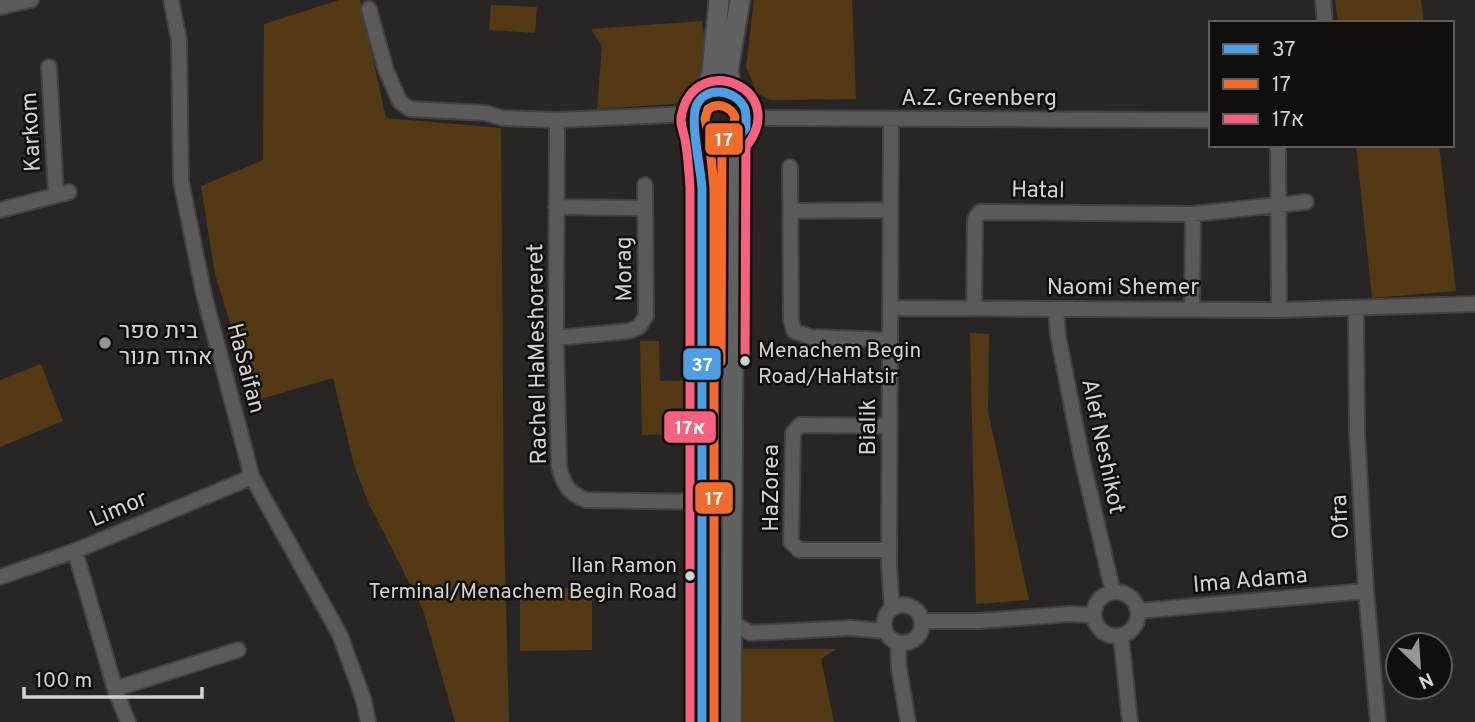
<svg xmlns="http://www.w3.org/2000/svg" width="1475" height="722" viewBox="0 0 1475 722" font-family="Overpass,Heebo,sans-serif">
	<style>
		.green { fill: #533a14 }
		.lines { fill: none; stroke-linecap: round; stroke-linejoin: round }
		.street-casing { stroke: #434240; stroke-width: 18 }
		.secondary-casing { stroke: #434240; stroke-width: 23 }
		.street { stroke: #5b5a59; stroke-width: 14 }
		.secondary { stroke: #606161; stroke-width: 19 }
		.bus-1-casing { stroke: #100f0e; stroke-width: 14 }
		.bus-2-casing { stroke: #100f0e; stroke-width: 14 }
		.bus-3-casing { stroke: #100f0e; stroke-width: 14 }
		.bus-1 { stroke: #4d9ee5; stroke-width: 9 }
		.bus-2 { stroke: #f36c2b; stroke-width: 9 }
		.bus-3 { stroke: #f8607d; stroke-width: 9 }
		.poi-dot { fill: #979694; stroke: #100f0e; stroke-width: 2.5 }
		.bus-dot { fill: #d4d2d0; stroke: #100f0e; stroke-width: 2.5 }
		.labels { text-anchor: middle; stroke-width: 5; stroke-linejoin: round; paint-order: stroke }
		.bus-label { font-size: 21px; fill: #d4d2d0; stroke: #100f0e; text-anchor: start }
		.street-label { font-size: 23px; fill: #d4d2d0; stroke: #100f0e }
		.poi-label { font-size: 23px; fill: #d4d2d0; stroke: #100f0e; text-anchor: start }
		.line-badge { stroke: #100f0e; stroke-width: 2.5 }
		.badge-label { font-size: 19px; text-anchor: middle; font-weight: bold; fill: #fff }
	</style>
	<rect width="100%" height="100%" fill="#272624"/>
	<path class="green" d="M339 0H360L386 118 501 128 504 529 509 722H455L423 610 368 502 354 465 333 378 254 401 215 274 201 186 263 160 264 24Z
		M754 0H852L856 99 770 100 757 93 746 67Z
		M1335 0H1421L1424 23H1338Z
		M491 5 537 7 535 33 489 30Z
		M702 21 707 56 703 87 688 103 597 109 602 46 591 29Z
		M1356 145H1439L1456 291 1372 298Z
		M970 333 989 334 988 411 1029 600 976 604Z
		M640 341H659L660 381 692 380 693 434 642 435Z
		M41 364 63 421 0 447V380Z
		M520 588H592V650L520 651Z
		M743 649H836L821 659 834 722H741Z"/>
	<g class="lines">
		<g class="street-casing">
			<path id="street" d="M171 0 179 40 181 181 204 295 252 477 340 635 364 701 368 722
				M1323 0 1325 23
				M0 7 31 0
				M369 9 386 70 400 102 410 109 486 113 502 118 557 120 693 114
				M49 67 56 195
				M747 118 1211 120
				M891 119 889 565 892 608
				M557 120 556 338 559 467C564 485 568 493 586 500L702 502
				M1278 145 1279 310
				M790 167 791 320 794 331 811 337 890 340
				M556 207 645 208
				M0 210 69 192
				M790 211 890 210
				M890 308 1279 310 1475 304
				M974 308 975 219 980 212 1193 214 1306 202
				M1056 309 1058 335 1082 459 1113 592
				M1356 309 1357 432 1366 591 1378 722
				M1192 310 1193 214
				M556 338 629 331 639 327 646 316 645 185
				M889 550H799L791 542 793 433 800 425 889 426
				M75 551 115 689 128 722
				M0 577 75 551 252 477
				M1094 614a22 22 0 1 1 44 0a22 22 0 1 1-44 0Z
				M884 624a19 19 0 1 1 38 0a19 19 0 1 1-38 0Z
				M1138 611 1366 591
				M922 621H979L1069 614 1094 615
				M732 623 751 633 851 628 885 631
				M1121 636 1130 722
				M898 643 899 668 908 722
				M115 689 238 650"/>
		</g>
		<g class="secondary-casing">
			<path id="secondary" d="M693 119a27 27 0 1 1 54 0a27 27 0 1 1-54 0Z
				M733 95 728 71 740 0
				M704 97 712 72 719 0
				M696 133 702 188V722
				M731 722 734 143"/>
		</g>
		<use href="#street" class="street"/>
		<use href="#secondary" class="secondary"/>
		<g class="bus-1-casing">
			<path id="bus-1" d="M702 722V188C701 169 690 123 696 107 703 86 734 88 744 107 747 113 746 121 746 128L734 143"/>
		</g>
		<g class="bus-2-casing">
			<path id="bus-2" d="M714 722V188L709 137 705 119 708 109C718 102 730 106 735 117L734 123 722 142 721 362"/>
		</g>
		<g class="bus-3-casing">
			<path id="bus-3" d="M690 722V188C689 172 688 155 685 139 683 130 679 122 682 113 697 50 791 89 746 147L745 362"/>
		</g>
		<use href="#bus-1" class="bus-1"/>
		<use href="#bus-2" class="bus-2"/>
		<use href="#bus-3" class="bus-3"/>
	</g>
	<circle class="poi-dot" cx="105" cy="343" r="7"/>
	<g class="bus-dot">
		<circle cx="745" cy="361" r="6"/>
		<circle cx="690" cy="576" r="6"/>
	</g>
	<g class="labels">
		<g class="bus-label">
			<text x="758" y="357">Menachem Begin<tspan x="758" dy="26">Road/HaHatsir</tspan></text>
			<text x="677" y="572" text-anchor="end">Ilan Ramon<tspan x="677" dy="26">Terminal/Menachem Begin Road</tspan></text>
		</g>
		<g class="street-label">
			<text x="979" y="105">A.Z. Greenberg</text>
			<text transform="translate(30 132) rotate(-93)" y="8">Karkom</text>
			<text transform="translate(1038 189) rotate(1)" y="8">Hatal</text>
			<text transform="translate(623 269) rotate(-91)" y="8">Morag</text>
			<text x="1123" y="294">Naomi Shemer</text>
			<text transform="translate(536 354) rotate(-91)" y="8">Rachel HaMeshoreret</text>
			<text transform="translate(247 368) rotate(75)" y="8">HaSaifan</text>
			<text transform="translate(867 427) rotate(-90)" y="8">Bialik</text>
			<text transform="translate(1104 446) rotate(78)" y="8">Alef Neshikot</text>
			<text transform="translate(770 488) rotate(-90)" y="8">HaZorea</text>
			<text transform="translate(118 508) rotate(-23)" y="8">Limor</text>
			<text transform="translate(1339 517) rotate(-93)" y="8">Ofra</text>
			<text transform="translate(1250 579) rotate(-5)" y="8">Ima Adama</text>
		</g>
		<g class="poi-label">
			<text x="119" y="338">בית ספר<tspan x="119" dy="26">אהוד מנור</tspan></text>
		</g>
	</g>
	<g class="line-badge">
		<rect x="704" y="122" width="40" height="34" rx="7" fill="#f36c2b"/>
		<rect x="682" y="347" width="40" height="34" rx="7" fill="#4d9ee5"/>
		<rect x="663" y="410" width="54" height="34" rx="7" fill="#f8607d"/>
		<rect x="694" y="481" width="40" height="34" rx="7" fill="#f36c2b"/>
	</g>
	<g class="badge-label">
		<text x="724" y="146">17</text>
		<text x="702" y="371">37</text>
		<text x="690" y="434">17א</text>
		<text x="714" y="505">17</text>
	</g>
	<rect x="1209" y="21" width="245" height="126" fill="#100f0e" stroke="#5e5d5c" stroke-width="2"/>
	<rect x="1223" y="44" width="35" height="10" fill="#4d9ee5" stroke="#5e5d5c" stroke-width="2"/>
	<text x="1272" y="56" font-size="21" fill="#d4d2d0">37</text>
	<rect x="1223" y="79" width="35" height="10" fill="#f36c2b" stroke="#5e5d5c" stroke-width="2"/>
	<text x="1272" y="91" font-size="21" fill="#d4d2d0">17</text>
	<rect x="1223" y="114" width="35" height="10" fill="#f8607d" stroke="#5e5d5c" stroke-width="2"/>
	<text x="1272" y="126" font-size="21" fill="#d4d2d0">17א</text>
	<g transform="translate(1419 666) rotate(155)"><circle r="33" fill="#100f0e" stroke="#5e5d5c" stroke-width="2"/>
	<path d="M0-5L12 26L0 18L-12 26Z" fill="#979694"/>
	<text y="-10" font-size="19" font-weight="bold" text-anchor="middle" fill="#d4d2d0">N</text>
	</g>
	<path d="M24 687v10h178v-10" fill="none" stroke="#d4d2d0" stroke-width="3.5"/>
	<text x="35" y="687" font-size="21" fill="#d4d2d0" stroke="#100f0e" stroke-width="5" paint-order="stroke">100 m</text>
</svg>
